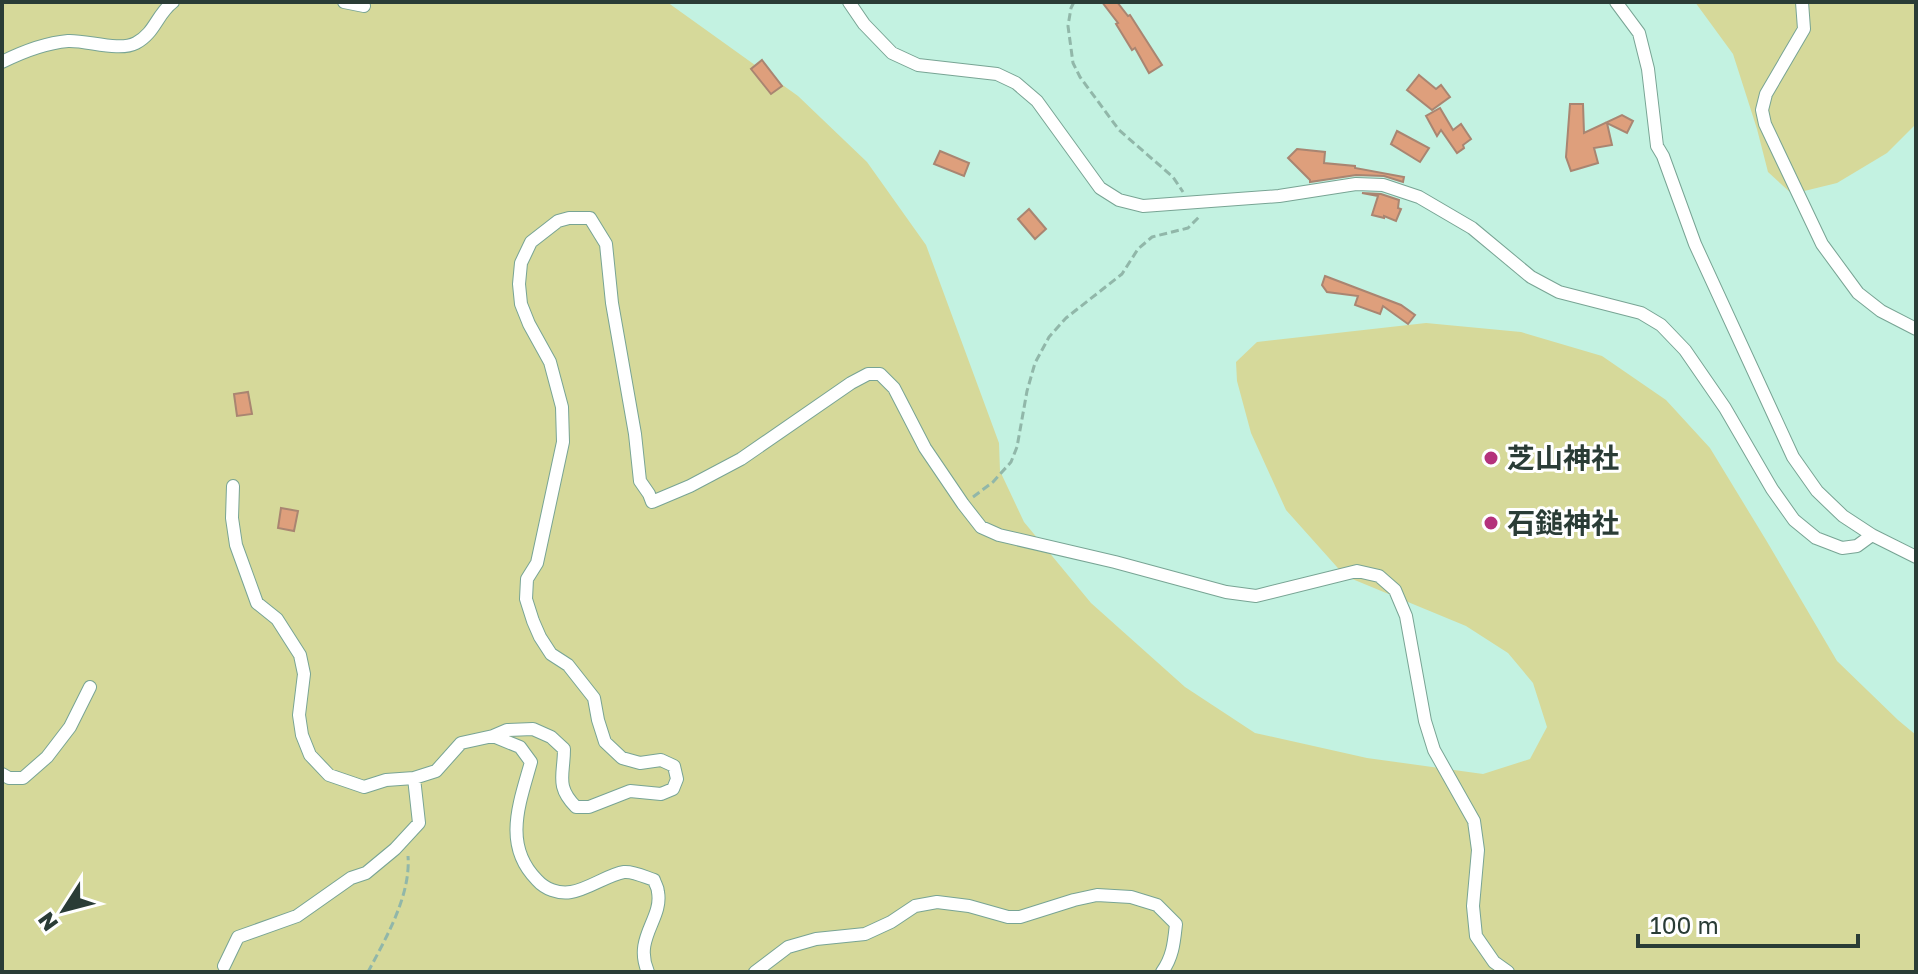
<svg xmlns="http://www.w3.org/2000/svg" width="1918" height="974" viewBox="0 0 1918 974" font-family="'Golos Text','Noto Sans JP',sans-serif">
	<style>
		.green { fill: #d6d99a }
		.building { fill: #de9f7c; stroke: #a98571; stroke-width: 2 }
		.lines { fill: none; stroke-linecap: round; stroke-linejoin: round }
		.minor-casing { stroke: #78a494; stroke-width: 14 }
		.path { stroke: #91b7a9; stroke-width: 3; stroke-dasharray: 8 4; stroke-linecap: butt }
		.minor { stroke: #fff; stroke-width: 12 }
		.poi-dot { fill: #b4327b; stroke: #fff; stroke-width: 3 }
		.labels { text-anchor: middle; stroke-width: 6; stroke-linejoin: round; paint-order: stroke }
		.poi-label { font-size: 28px; font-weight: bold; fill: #2a3c36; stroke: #fff; text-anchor: start }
	</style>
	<rect width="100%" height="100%" fill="#c3f2e1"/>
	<path class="green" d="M2 2H667L798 96 867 162 926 245 999 443 1000 471 1024 522 1091 603 1185 687 1255 733 1367 758 1483 774 1530 759 1547 727 1533 683 1508 653 1466 626 1345 576 1286 510 1251 433 1237 381 1236 362 1257 342 1426 323 1521 332 1602 356 1666 400 1710 448 1766 540 1837 661 1898 720 1916 735V972H2Z
		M1695 2H1916V124L1887 153 1837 183 1792 194 1768 172 1757 129 1733 54Z"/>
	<path class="building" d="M1102 2H1117L1128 16 1130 15 1162 65 1149 73 1135 48 1132 50 1116 24 1118 23Z
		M762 60 782 86 771 94 751 69Z
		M1419 75 1436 89 1441 85 1450 97 1432 110 1407 90Z
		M1570 104H1583L1584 133 1622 115 1633 121 1627 133 1607 123 1612 145 1594 148 1598 163 1571 171 1566 157Z
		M1440 108 1453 130 1461 124 1471 139 1463 145 1464 148 1457 153 1441 130 1437 136 1426 116Z
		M1397 131 1429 148 1420 162 1391 144Z
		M1297 149 1325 152 1324 163 1355 166V168L1404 177 1403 182 1384 176 1356 175 1310 182V180L1288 158Z
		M940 151 969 163 964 176 934 164Z
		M1362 193 1381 194 1399 200 1398 208 1401 209 1396 221 1384 216V218L1372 215 1378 196Z
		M1029 209 1046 229 1035 239 1018 219Z
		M1325 276 1401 305 1415 315 1408 324 1383 306 1380 314 1355 305 1358 296 1327 292 1322 285Z
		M248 392 252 414 237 416 234 394Z
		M281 508 298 511 294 531 278 528Z"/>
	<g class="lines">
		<g class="minor-casing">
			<path id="minor" d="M344 2 364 6
				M849 2 864 24 892 53 918 65 997 74 1016 83 1037 101 1100 188 1119 200 1143 206 1279 196 1356 184 1383 185 1419 197 1472 228 1531 277 1559 292 1641 313 1661 325 1685 350 1725 408 1772 489 1794 520 1816 538 1842 548 1857 546 1872 535
				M1616 2 1639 33 1648 69 1657 146 1663 156 1695 244 1793 457 1817 491 1843 516 1872 535 1916 557
				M1802 2 1804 29 1766 94 1762 110 1765 124 1822 244 1858 293 1881 311 1916 329
				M2 62C22 52 45 43 68 41 87 40 119 52 136 43 155 33 157 14 173 2
				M233 486 232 518 236 545 257 603 277 619 300 655 304 674 299 715 302 735 310 755 329 775 364 787 386 780 414 778 436 771 461 743 493 736 507 730 533 729 551 737 564 749C564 775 555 786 576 807H589L630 791 661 794 673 789 677 779 674 766 661 760 640 763 622 758 605 742 598 720 594 698 568 665 551 654 540 637 533 621 526 599 527 579 537 563 563 442 562 407 550 362 529 324 521 304 519 284 521 263 531 242 558 221 569 218H590L606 244 612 303 635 434 640 481 649 494 652 502 690 486 741 459 851 383 868 374H880L894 388 925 448 963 504 981 527 999 535 1115 562 1226 592 1256 596 1357 571 1379 576 1395 590 1406 616 1425 721 1434 750 1474 821 1478 850 1473 906 1476 936 1494 962 1508 972
				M493 736 520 747 531 762C520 802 502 845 537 880 545 889 558 894 571 892 587 890 609 874 624 872 633 871 645 877 654 880 655 884 658 887 658 892 663 919 633 938 648 972
				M2 774 9 778H23L47 757 70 727 90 687
				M224 966 238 937 297 916 351 878 366 873 395 849 419 823 414 778
				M755 972 788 947 816 939 865 934 891 922 915 906 937 902 969 906 1008 917H1020L1074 900 1097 895 1131 897 1157 905 1176 924C1174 942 1173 957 1162 972"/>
		</g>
		<path class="path" d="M1074 2 1071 8 1068 26 1073 63 1080 77 1119 130 1173 177 1183 192
			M973 497 993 482 1011 462 1017 447 1027 391 1035 363 1049 337 1066 318 1122 274 1138 249 1152 237 1188 228 1201 215
			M368 972C386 938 411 895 408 856"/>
		<use href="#minor" class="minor"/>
	</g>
	<g class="poi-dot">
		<circle cx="1491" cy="458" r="8"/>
		<circle cx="1491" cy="523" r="8"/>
	</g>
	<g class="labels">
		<g class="poi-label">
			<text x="1507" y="468">芝山神社</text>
			<text x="1507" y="533">石鎚神社</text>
		</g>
	</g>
	<rect width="1918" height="974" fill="none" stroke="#2a3c36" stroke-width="8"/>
	<g transform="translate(64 910) rotate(234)" stroke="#ffffff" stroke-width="6" paint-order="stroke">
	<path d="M0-6L14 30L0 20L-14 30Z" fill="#2a3c36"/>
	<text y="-12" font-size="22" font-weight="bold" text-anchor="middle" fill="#2a3c36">N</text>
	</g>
	<path d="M1638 934v12h220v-12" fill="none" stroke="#2a3c36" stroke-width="4"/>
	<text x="1650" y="934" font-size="24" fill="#2a3c36" stroke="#ffffff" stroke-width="6" paint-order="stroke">100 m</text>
</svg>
